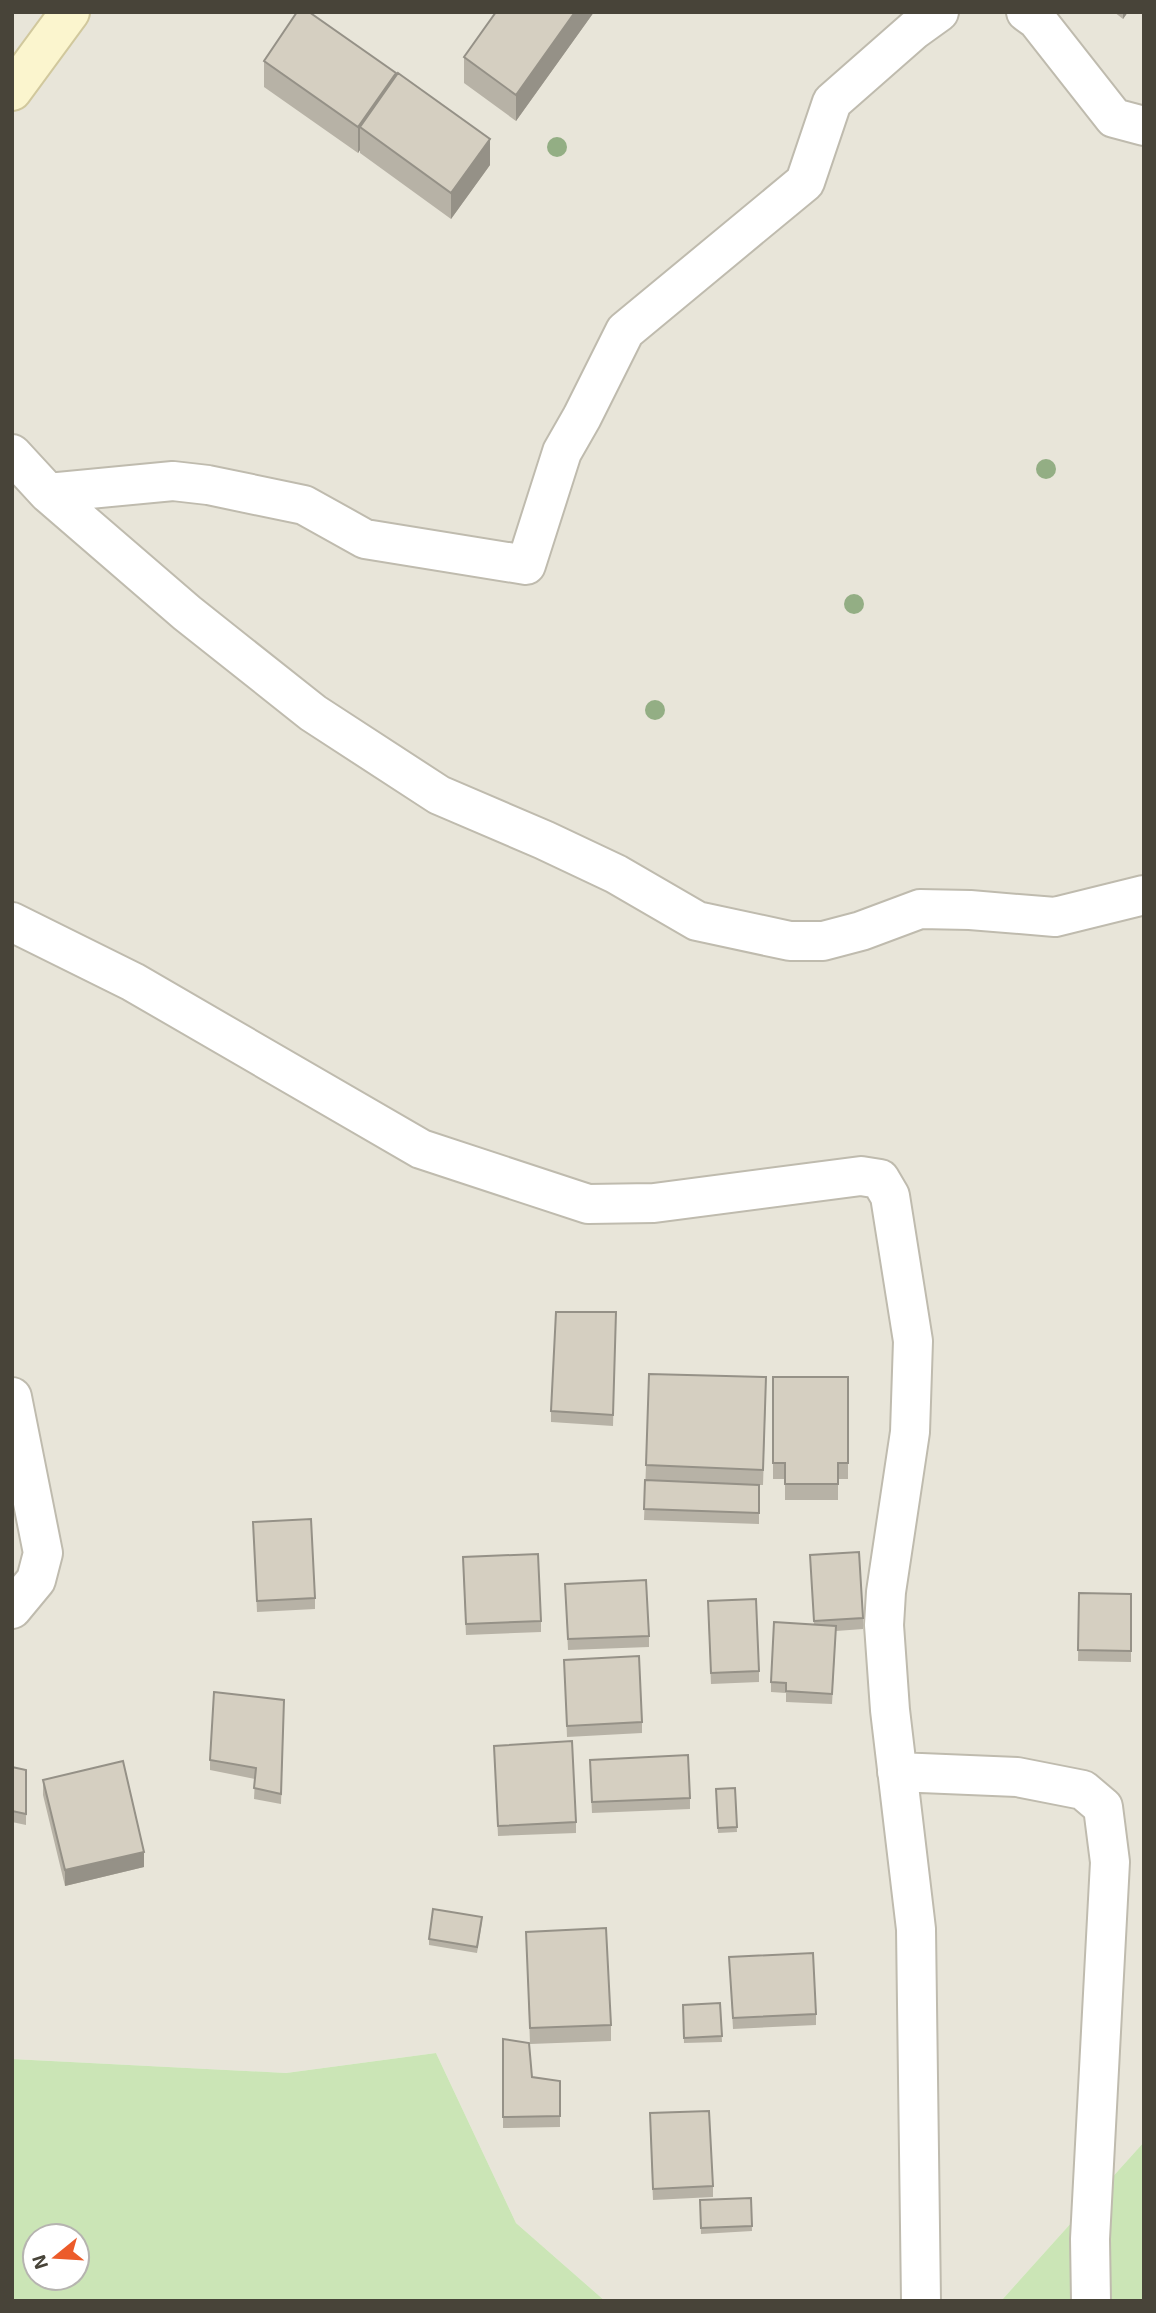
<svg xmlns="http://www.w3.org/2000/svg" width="1156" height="2313" viewBox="0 0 1156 2313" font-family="'Exo 2',sans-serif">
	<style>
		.residential { fill: #e8e5d9 }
		.green { fill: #cbe5b6; fill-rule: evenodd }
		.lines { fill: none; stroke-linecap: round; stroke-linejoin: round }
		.street-casing { stroke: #bfbbae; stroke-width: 42 }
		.secondary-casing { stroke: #d1c89d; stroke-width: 42 }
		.street { stroke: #fff; stroke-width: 38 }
		.secondary { stroke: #fbf5ce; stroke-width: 38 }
		.tree { fill: #93ae84 }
		.wall { fill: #b7b2a6 }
		.shaded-wall { fill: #959187 }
		.building { fill: #d5cfc1; stroke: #959187; stroke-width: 2 }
	</style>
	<rect width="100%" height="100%" fill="#f4f2eb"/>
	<path class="residential" d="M12 12H1144V2142L1001 2301H605L516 2223 436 2053 286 2073 12 2059Z"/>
	<path class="green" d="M436 2053 516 2223 605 2301H12V2059L286 2073ZM35 2236H77V2278H35Z
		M1144 2142V2301H1001Z"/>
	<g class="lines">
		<g class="street-casing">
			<path id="street" d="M1026 12 1037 20 1114 118 1144 126
				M12 454 48 493 187 613 313 713 439 795 544 840 616 874 697 921 790 941H823L861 931 920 909 970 910 1055 917 1144 895
				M48 493 173 481 208 485 304 505 365 539 526 565 562 452 582 417 625 331 805 182 832 102 914 30 939 12
				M12 922 133 982 421 1149 588 1204 654 1203 861 1176 880 1179 890 1196 913 1341 910 1432 886 1592 884 1625 890 1710 916 1929 921 2301
				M12 1397 43 1553 36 1580 12 1609
				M897 1772 1017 1777 1083 1790 1103 1807 1110 1862 1090 2239 1091 2301"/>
		</g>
		<g class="secondary-casing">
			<path id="secondary" d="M12 91 70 12"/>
		</g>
		<use href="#street" class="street"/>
		<use href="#secondary" class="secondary"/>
	</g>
	<g class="tree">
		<circle cx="557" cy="147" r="10"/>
		<circle cx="1046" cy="469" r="10"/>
		<circle cx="854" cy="604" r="10"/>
		<circle cx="655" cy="710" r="10"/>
	</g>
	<path class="wall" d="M496 12H594L516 121 464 83V57Z
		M1114 12H1128L1123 19Z
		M264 61 396 77 490 165 451 219 360 153V150L358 153 264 87Z
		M616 1312 613 1426 551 1422V1411Z
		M773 1377H848V1479H838V1500H785V1479H773Z
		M766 1393 763 1485H759V1524L644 1520 646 1465Z
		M253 1522 315 1598V1609L257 1612Z
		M810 1555 863 1618V1629L836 1631 832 1704 786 1702V1693L771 1692V1682L814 1625Z
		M463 1568 541 1621V1632L466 1635Z
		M565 1584 649 1636V1647L568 1650Z
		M1079 1593 1131 1594V1662L1078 1661Z
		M708 1612 759 1671V1682L711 1684Z
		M564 1660 642 1722V1733L567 1737Z
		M284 1711 281 1804 254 1799 255 1779 210 1770V1760Z
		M494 1746 576 1822V1833L498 1836Z
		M12 1767 26 1770V1825L12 1822Z
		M590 1770 690 1798V1809L592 1813Z
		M43 1780 144 1867 65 1886 43 1795Z
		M735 1788 737 1832 718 1833 716 1789Z
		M482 1922 477 1953 429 1945V1939Z
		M526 1932 611 2025V2041L530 2044Z
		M729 1957 816 2014V2025L733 2029Z
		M720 2003 722 2042 684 2043 683 2005Z
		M503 2039 532 2077 560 2081V2127L503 2128Z
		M650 2124 713 2186V2197L653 2200Z
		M751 2198 752 2231 701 2234 700 2200Z"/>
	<path class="shaded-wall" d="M575 12H594L516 121V95Z
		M1123 12H1128L1123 19Z
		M396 73V99L360 127V150L358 153V127Z
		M490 139V165L451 219V193Z
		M144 1852V1867L65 1886V1870Z"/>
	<path class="building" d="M297 12H309L396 73 358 127 264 61Z
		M496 12H575L516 95 464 57Z
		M398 73 490 139 451 193 360 127Z
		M556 1312H616L613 1415 551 1411Z
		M649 1374 766 1377 763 1470 646 1465Z
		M773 1377H848V1463H838V1484H785V1463H773Z
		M645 1480 759 1485V1513L644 1509Z
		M311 1519 315 1598 257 1601 253 1522Z
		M859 1552 863 1618 814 1621 810 1555Z
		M538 1554 541 1621 466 1624 463 1557Z
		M646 1580 649 1636 568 1639 565 1584Z
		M1079 1593 1131 1594V1651L1078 1650Z
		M756 1599 759 1671 711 1673 708 1601Z
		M774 1622 836 1626 832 1694 786 1691V1683L771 1682Z
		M639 1656 642 1722 567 1726 564 1660Z
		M214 1692 284 1700 281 1794 254 1788 256 1768 210 1760Z
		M572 1741 576 1822 498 1826 494 1746Z
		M688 1755 690 1798 592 1802 590 1760Z
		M123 1761 144 1852 65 1870 43 1780Z
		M12 1767 26 1770V1814L12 1811Z
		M735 1788 737 1827 718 1828 716 1789Z
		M433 1909 482 1917 477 1947 429 1939Z
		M606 1928 611 2025 530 2028 526 1932Z
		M813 1953 816 2014 733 2018 729 1957Z
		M720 2003 722 2036 684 2038 683 2005Z
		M503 2039 529 2043 532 2077 560 2081V2116L503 2117Z
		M709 2111 713 2186 653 2189 650 2113Z
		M751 2198 752 2226 701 2228 700 2200Z"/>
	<rect width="1156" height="2313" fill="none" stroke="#484439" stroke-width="28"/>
	<g transform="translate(56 2257) rotate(252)"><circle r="33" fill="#ffffff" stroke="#b6b4b0" stroke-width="2"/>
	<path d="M0-5L12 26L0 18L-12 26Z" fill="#ec5b2a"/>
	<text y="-10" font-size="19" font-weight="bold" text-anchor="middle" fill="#484439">N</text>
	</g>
</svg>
